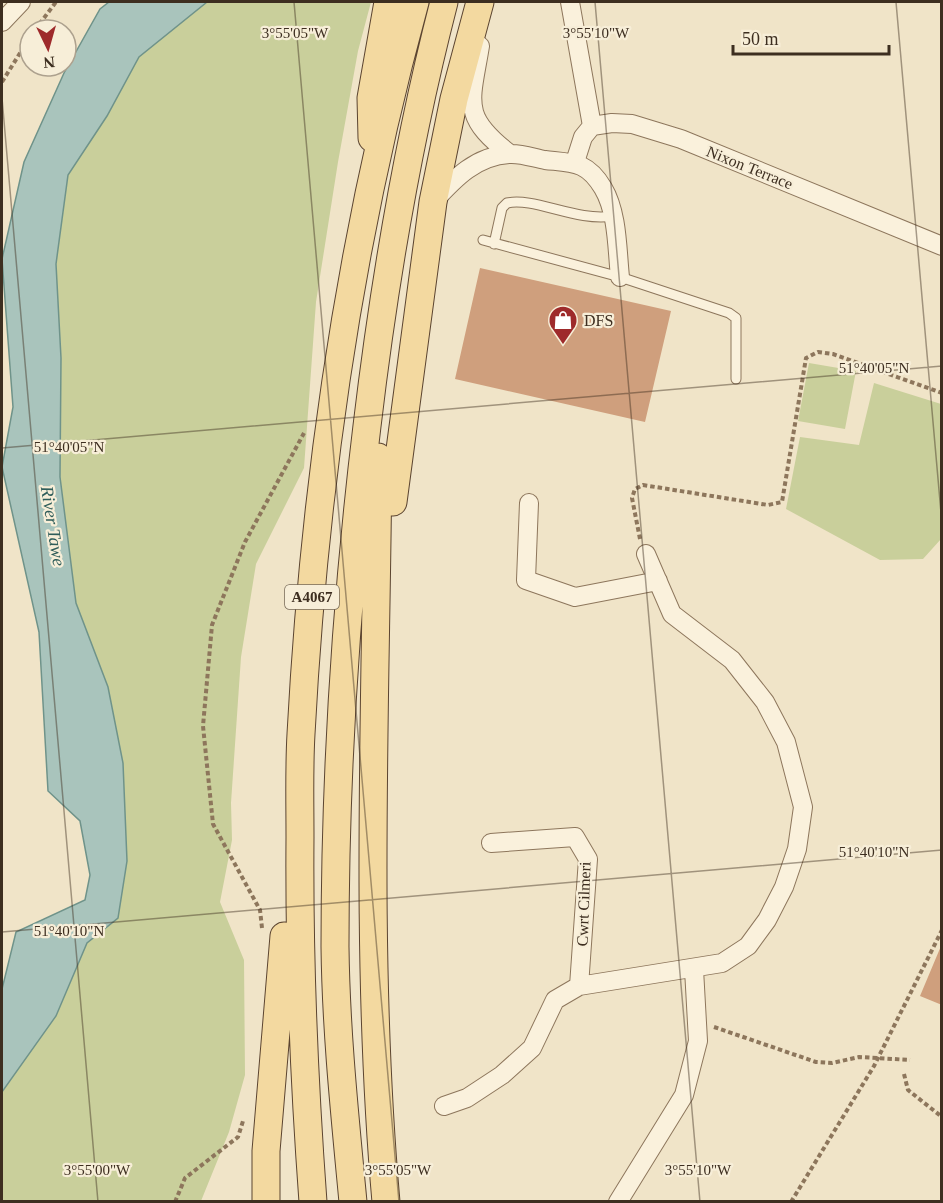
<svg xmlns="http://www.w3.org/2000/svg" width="943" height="1203" viewBox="0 0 943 1203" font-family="Georgia,serif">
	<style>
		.green { fill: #c9cf9b }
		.water { fill: #a9c4bc; stroke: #6f938a; stroke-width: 1.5 }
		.building { fill: #cf9f7d }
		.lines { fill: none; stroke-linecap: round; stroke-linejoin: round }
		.service-casing { stroke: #8d765c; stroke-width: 11 }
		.minor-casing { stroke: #8d765c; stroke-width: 20 }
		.primary-casing { stroke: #5b4430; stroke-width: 29 }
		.path { stroke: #8d765c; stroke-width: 4; stroke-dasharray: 4.5 3; stroke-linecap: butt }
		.service { stroke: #faf1dc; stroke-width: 9 }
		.minor { stroke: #faf1dc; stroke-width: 18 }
		.primary { stroke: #f3d9a0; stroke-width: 27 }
		.ticks { fill: none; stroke: #3d2e20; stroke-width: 1.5; stroke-opacity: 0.45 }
		.labels { text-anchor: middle; stroke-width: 4.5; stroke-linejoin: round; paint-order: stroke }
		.shield { fill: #f7eed8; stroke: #756857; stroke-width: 1.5 }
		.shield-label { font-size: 15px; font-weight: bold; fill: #3d2e20 }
		.street-label { font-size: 16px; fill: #3d2e20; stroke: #f7eed8 }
		.poi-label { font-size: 16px; fill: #3d2e20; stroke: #f7eed8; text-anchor: start }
		.water-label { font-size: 18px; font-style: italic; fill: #2f5d5a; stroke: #f7eed8 }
		.ticks-label { font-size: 15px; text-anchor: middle; fill: #3d2e20; stroke: #f7eed8; stroke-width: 4.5; stroke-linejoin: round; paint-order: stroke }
	</style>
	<rect width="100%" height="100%" fill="#f0e4c8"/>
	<path class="green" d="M207 2H371L358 51 338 162 316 302 304 468 256 564 241 657 231 803 232 840 220 902 244 960 245 1075 229 1132 201 1201H2V1092L56 1016 87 943 118 918 108 687 76 603 60 477 61 358 56 264 68 175 107 116 139 57Z
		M809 363 856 371 845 429 798 421Z
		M874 383 941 404V539L923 559 880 560 786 509 800 437 859 445Z"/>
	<path class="water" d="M109 2H207L139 57 107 116 68 175 56 264 61 358 60 477 76 603 108 687 123 763 127 861 118 918 87 943 56 1016 2 1092V989L16 932 85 900 90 875 80 821 48 791 39 632 2 467 13 407 2 259 24 162 64 73 100 9Z"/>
	<path class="building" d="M480 268 671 311 645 422 455 379Z
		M941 946H942V1005L920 996Z"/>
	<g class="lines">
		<g class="service-casing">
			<path id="service" d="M483 240 620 277 729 313 736 318V379
				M494 244 502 208 507 203C535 197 576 222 613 216"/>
		</g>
		<g class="minor-casing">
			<path id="minor" d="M570 2 592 126
				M2 22 21 2
				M480 46C471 102 460 116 510 154
				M575 162 583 137 592 126 612 123 632 124 681 139 942 246
				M434 201C455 178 476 156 509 154 521 153 534 158 545 160 573 163 587 161 603 188 618 213 617 250 620 277
				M529 503 526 580 575 597 658 581
				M491 843 575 837 588 859 579 986
				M444 1106 467 1098 502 1075 532 1048 555 1000 579 986 722 963 748 946 767 920 784 887 797 849 803 807 786 742 765 702 732 660 672 614 646 554
				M618 1202 684 1095 698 1041 694 969"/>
		</g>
		<g class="primary-casing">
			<path id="primary" d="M372 138 371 98 388 2
				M378 457C376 705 364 954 386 1202
				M393 502 433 202 454 99 480 2
				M266 1202V1151L284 936
				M313 1202C304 1080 299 959 300 837 300 803 299 768 301 734 314 488 350 239 415 2
				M353 1202C345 1117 336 1032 335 947 335 773 346 599 367 426 384 283 408 141 444 2"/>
		</g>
		<path class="path" d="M35 30 56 2
			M2 82 30 37
			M640 539 632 498 635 489 643 485 768 505 782 502 806 358 818 352 833 354 942 393
			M262 928 260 910 213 824 203 726 212 625 245 542 304 433
			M714 1027 816 1062 832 1063 859 1057 910 1060
			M904 1074 908 1090 942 1117
			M175 1202 185 1178 238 1137 243 1121
			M791 1202 874 1066 942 930"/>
		<use href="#service" class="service"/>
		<use href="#minor" class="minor"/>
		<use href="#primary" class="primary"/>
	</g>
	<path class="ticks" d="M294 2 399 1202M595 2 700 1202M896 2 942 524M2 98 98 1202M2 448 942 366M2 932 942 850"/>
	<defs>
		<g id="shop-pin" transform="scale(1.5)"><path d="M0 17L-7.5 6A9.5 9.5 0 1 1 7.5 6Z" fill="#9e2a2b" stroke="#f7eed8"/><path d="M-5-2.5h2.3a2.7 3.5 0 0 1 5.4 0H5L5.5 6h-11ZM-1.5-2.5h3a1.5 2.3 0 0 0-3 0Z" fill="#fff"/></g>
	</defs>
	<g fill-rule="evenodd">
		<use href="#shop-pin" x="563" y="320"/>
	</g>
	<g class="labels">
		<rect class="shield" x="285" y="585" width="54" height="24" rx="4.5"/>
		<g class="shield-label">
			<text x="312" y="602">A4067</text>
		</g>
		<g class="street-label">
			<text transform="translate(750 167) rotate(22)" y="6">Nixon Terrace</text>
			<text transform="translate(583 904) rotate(-88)" y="6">Cwrt Cilmeri</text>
		</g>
		<g class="poi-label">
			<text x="584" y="326">DFS</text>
		</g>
		<g class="water-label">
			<text transform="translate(53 526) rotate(81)" y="6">River Tawe</text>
		</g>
	</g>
	<g class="ticks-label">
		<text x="295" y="38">3°55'05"W</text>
		<text x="596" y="38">3°55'10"W</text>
		<text x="874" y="373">51°40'05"N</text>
		<text x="69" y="452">51°40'05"N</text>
		<text x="874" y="857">51°40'10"N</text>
		<text x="69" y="936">51°40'10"N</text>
		<text x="97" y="1175">3°55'00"W</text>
		<text x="398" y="1175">3°55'05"W</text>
		<text x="698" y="1175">3°55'10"W</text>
	</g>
	<rect width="943" height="1203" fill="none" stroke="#3d2e20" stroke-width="6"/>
	<g transform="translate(48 48) rotate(175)"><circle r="28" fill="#f7eed8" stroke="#ada18e" stroke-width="1.5"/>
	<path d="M0-4.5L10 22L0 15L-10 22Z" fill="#9e2a2b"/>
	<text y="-9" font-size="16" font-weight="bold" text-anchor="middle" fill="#3d2e20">N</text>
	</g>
	<path d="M733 45v9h156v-9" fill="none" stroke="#3d2e20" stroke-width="3"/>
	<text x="742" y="45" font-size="18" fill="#3d2e20" stroke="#f7eed8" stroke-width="4.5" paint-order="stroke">50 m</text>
</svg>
